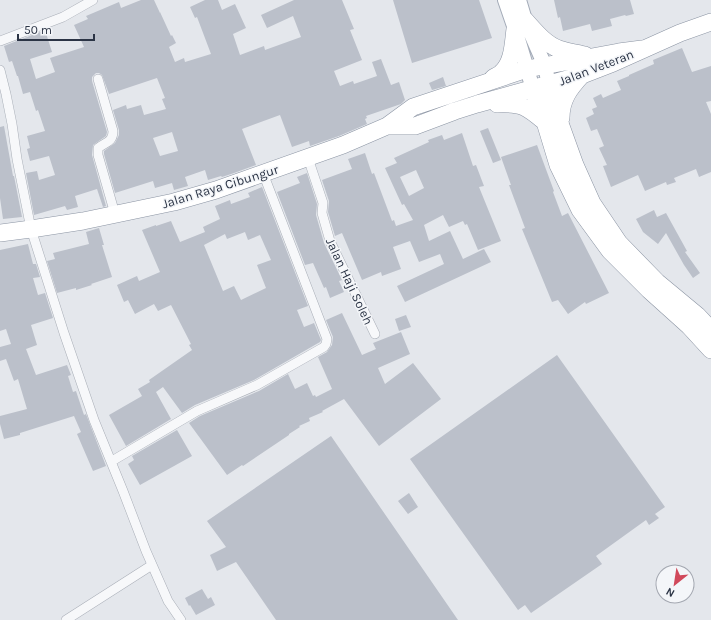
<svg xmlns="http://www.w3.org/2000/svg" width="711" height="620" viewBox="0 0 711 620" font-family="Karla,sans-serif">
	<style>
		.building { fill: #bbc0ca; fill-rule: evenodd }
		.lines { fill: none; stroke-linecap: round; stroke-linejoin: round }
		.street-casing { stroke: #a9aeb7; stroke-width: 10 }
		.primary-casing { stroke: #a3abb8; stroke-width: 16 }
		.highway-casing { stroke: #8b94a3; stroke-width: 18 }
		.street { stroke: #f7f8fa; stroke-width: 9 }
		.primary { stroke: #fff; stroke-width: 14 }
		.highway { stroke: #fff; stroke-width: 17 }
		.labels { text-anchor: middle; stroke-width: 3; stroke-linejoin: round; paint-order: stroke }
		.street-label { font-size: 13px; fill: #2b3445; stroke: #f4f6f9 }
	</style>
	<rect width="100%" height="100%" fill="#e4e7ec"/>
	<path class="building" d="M141 0H154L160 13V12L171 36 172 35 176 43 169 47 175 62 184 58 185 62 211 54 197 17 195 18 190 7 205 0H218L222 10 235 4 246 28 233 34 240 55 264 46 265 50 301 37 293 16 267 28 261 15 294 0H342L354 29 350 30 362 60 334 71 340 86 353 81 354 84 377 76 372 62 381 59 391 85 399 82 405 100 401 104 366 116 367 118 365 119 367 124 339 136 310 146 309 141 292 147 280 115 242 129 256 165 234 173 222 177 221 176 208 180 205 170 185 177 188 186 174 190 172 183 155 188 153 181 115 193 104 154V151L115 143 119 135V130L113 110 126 105 127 109 141 105 144 115 166 109 162 99 165 98 157 78 109 94 102 75 99 73H96L92 77V81L107 132 106 136 93 145 92 155 106 206 103 207 97 189 75 196 78 207 67 210 65 206 34 215 26 173 37 171 39 180 55 175 49 156 30 161 27 149 30 148 27 136 45 131 38 110 36 111 30 92 23 94 18 76H17L12 61 9 62 4 46 45 30 52 52 30 59 36 79 55 72 50 58 84 47 74 25 88 19 86 16 119 2 121 8ZM172 132 178 151 160 156 153 138Z
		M393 0H479L492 38 412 63Z
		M554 0H630L634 14 626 16 625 15 610 19 612 26 592 31 590 24 563 31 560 17 558 18Z
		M682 48 692 72 711 66V101L706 102 711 114V172L699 177 696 169 674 178 676 182 667 185 666 182 645 191 638 175 611 187 603 166 607 165 599 148 604 146 597 129 591 131 586 118 594 114 592 109 597 107 593 98 601 94 603 98 621 90 617 81 629 76V75L654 64 653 60Z
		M443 77 446 86 432 90 429 83Z
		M4 126 13 176H14L22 217 3 219 0 198V127Z
		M488 128 501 160 493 163 480 131Z
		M462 133 473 166 476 165 484 186 479 187 501 241 478 250 467 224 465 225 463 221 449 227 443 215 424 225 429 241 450 231 463 259 484 249 491 262 405 302 397 286 444 264 440 254 419 262 410 241 393 247 401 269 382 276 381 272 362 280 342 233 335 236 328 212 329 201 322 180 352 169 348 159 365 153 372 174 374 173 392 221 394 220 396 226 413 220 404 204 402 205 385 168 397 163 394 158 429 142 428 140 442 135 444 140ZM416 170 424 188 409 196 400 177Z
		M537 145 554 191 553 192 562 216 568 213 609 293 586 304 585 302 568 314 558 300 552 302 522 229 525 228 509 185H511L501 157Z
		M307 173 317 204 316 215 324 243 342 280 339 281 344 292 330 298 326 287 324 288 313 263 305 265 277 192 300 183 297 177Z
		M262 187 308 306 297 310 304 327 314 323 321 340 320 342 254 380 195 405 182 413 163 387 156 392 171 419 126 446 109 415 142 396 138 389 150 382 149 380 192 350 189 345 191 344 171 305 158 311 154 304 135 314 128 300 124 302 117 285 137 276 139 281 160 272 142 230 156 225V226L171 221 180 242 205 232 203 227 220 219 215 206 230 200 231 204 250 197 248 193ZM245 232 248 240 260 235 271 260 257 265 266 288 241 300 234 286 223 291 204 245 225 234 227 239Z
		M654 210 657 217 666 213 687 251 685 252 700 273 693 278 684 265 666 233 658 244 643 232 636 219Z
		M99 228 104 245H102L112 277 91 284 92 285 76 290V288L57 293 47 261 55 259 53 253 89 244 86 232Z
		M28 244 33 264H36L40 277 33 278 38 295 45 293 53 318 31 325 37 345 26 349 36 375 67 365 71 375 68 376 73 392 76 391 84 415 86 414 106 466 93 471 77 434 81 432 74 416 20 433V435L4 439 0 424V416L27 409 18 379 14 381 6 359 0 361V347L11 344 6 329 0 331V250Z
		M342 313 362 355 376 349 373 343 401 332 410 354 378 368 385 384 413 363 441 399 379 446 344 399 322 411 323 412 309 418 310 421 299 426 300 427 289 434V435L243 466 242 465 227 475 189 423 200 416 259 391 288 374 295 389 307 383 313 396 315 395 316 397 332 389 318 357 327 352 332 345 333 337 326 320Z
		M406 315 411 327 399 331 395 319Z
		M557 355 665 507 655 514 659 518 649 525 646 520 596 556 602 564 531 613 525 605 518 610 410 459Z
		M177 430 192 456 140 485 128 464 134 460 132 456Z
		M331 436 458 620H276L236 562 217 571 210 555 226 547 207 521Z
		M409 493 418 507 408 514 398 501Z
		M202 589 208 599 211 597 215 605 196 615 190 605 189 606 185 598Z"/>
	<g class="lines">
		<g class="street-casing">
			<path id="street" d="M0 41 63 17 93 0
				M0 70 6 94 12 124 17 159 31 229 64 333 94 420 123 491 146 551 168 601 181 620
				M98 79 113 131C113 142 106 142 98 148V155L115 214
				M308 158 323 203 322 213 330 241 375 334
				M112 461 197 411 257 385 324 347 326 344 327 339 263 173
				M66 620 152 565"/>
		</g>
		<g class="primary-casing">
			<path id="primary" d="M505 0 515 29 533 89
				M519 0 525 20 545 66 549 85"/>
		</g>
		<g class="highway-casing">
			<path id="highway" d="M525 20C535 31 545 44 559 49 567 52 577 53 585 55
				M493 78C496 76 499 75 501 73 513 63 513 44 515 29
				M549 85 561 126 575 165 592 203 619 243 657 282 698 316 711 330
				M533 89 545 122 558 165 580 210 610 251 649 290 689 326 711 350
				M497 104C522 103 526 106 545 122
				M561 118C561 99 570 88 582 75
				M387 126H415L455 111 477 104 582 75 613 63 680 33 711 22
				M0 233 31 229 83 221 174 202 216 190 343 145 387 126 413 107 527 69 619 52 642 49"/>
		</g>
		<use href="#street" class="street"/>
		<use href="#primary" class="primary"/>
		<use href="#highway" class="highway"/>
	</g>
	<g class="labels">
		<g class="street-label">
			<text transform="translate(596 67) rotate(-21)" y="5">Jalan Veteran</text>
			<text transform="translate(220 186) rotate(-17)" y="5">Jalan Raya Cibungur</text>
			<text transform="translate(350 281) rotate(65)" y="5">Jalan Haji Soleh</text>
		</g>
	</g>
	<g transform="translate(675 584) rotate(210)"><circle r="19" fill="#f4f6f9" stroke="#a4a8b1"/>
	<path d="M0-3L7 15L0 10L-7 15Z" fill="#d1495b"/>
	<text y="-6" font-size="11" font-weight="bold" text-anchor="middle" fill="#2b3445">N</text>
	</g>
	<path d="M18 34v6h76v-6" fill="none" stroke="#2b3445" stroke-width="2"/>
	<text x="24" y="34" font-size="12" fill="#2b3445" stroke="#f4f6f9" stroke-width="3" paint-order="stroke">50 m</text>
</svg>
